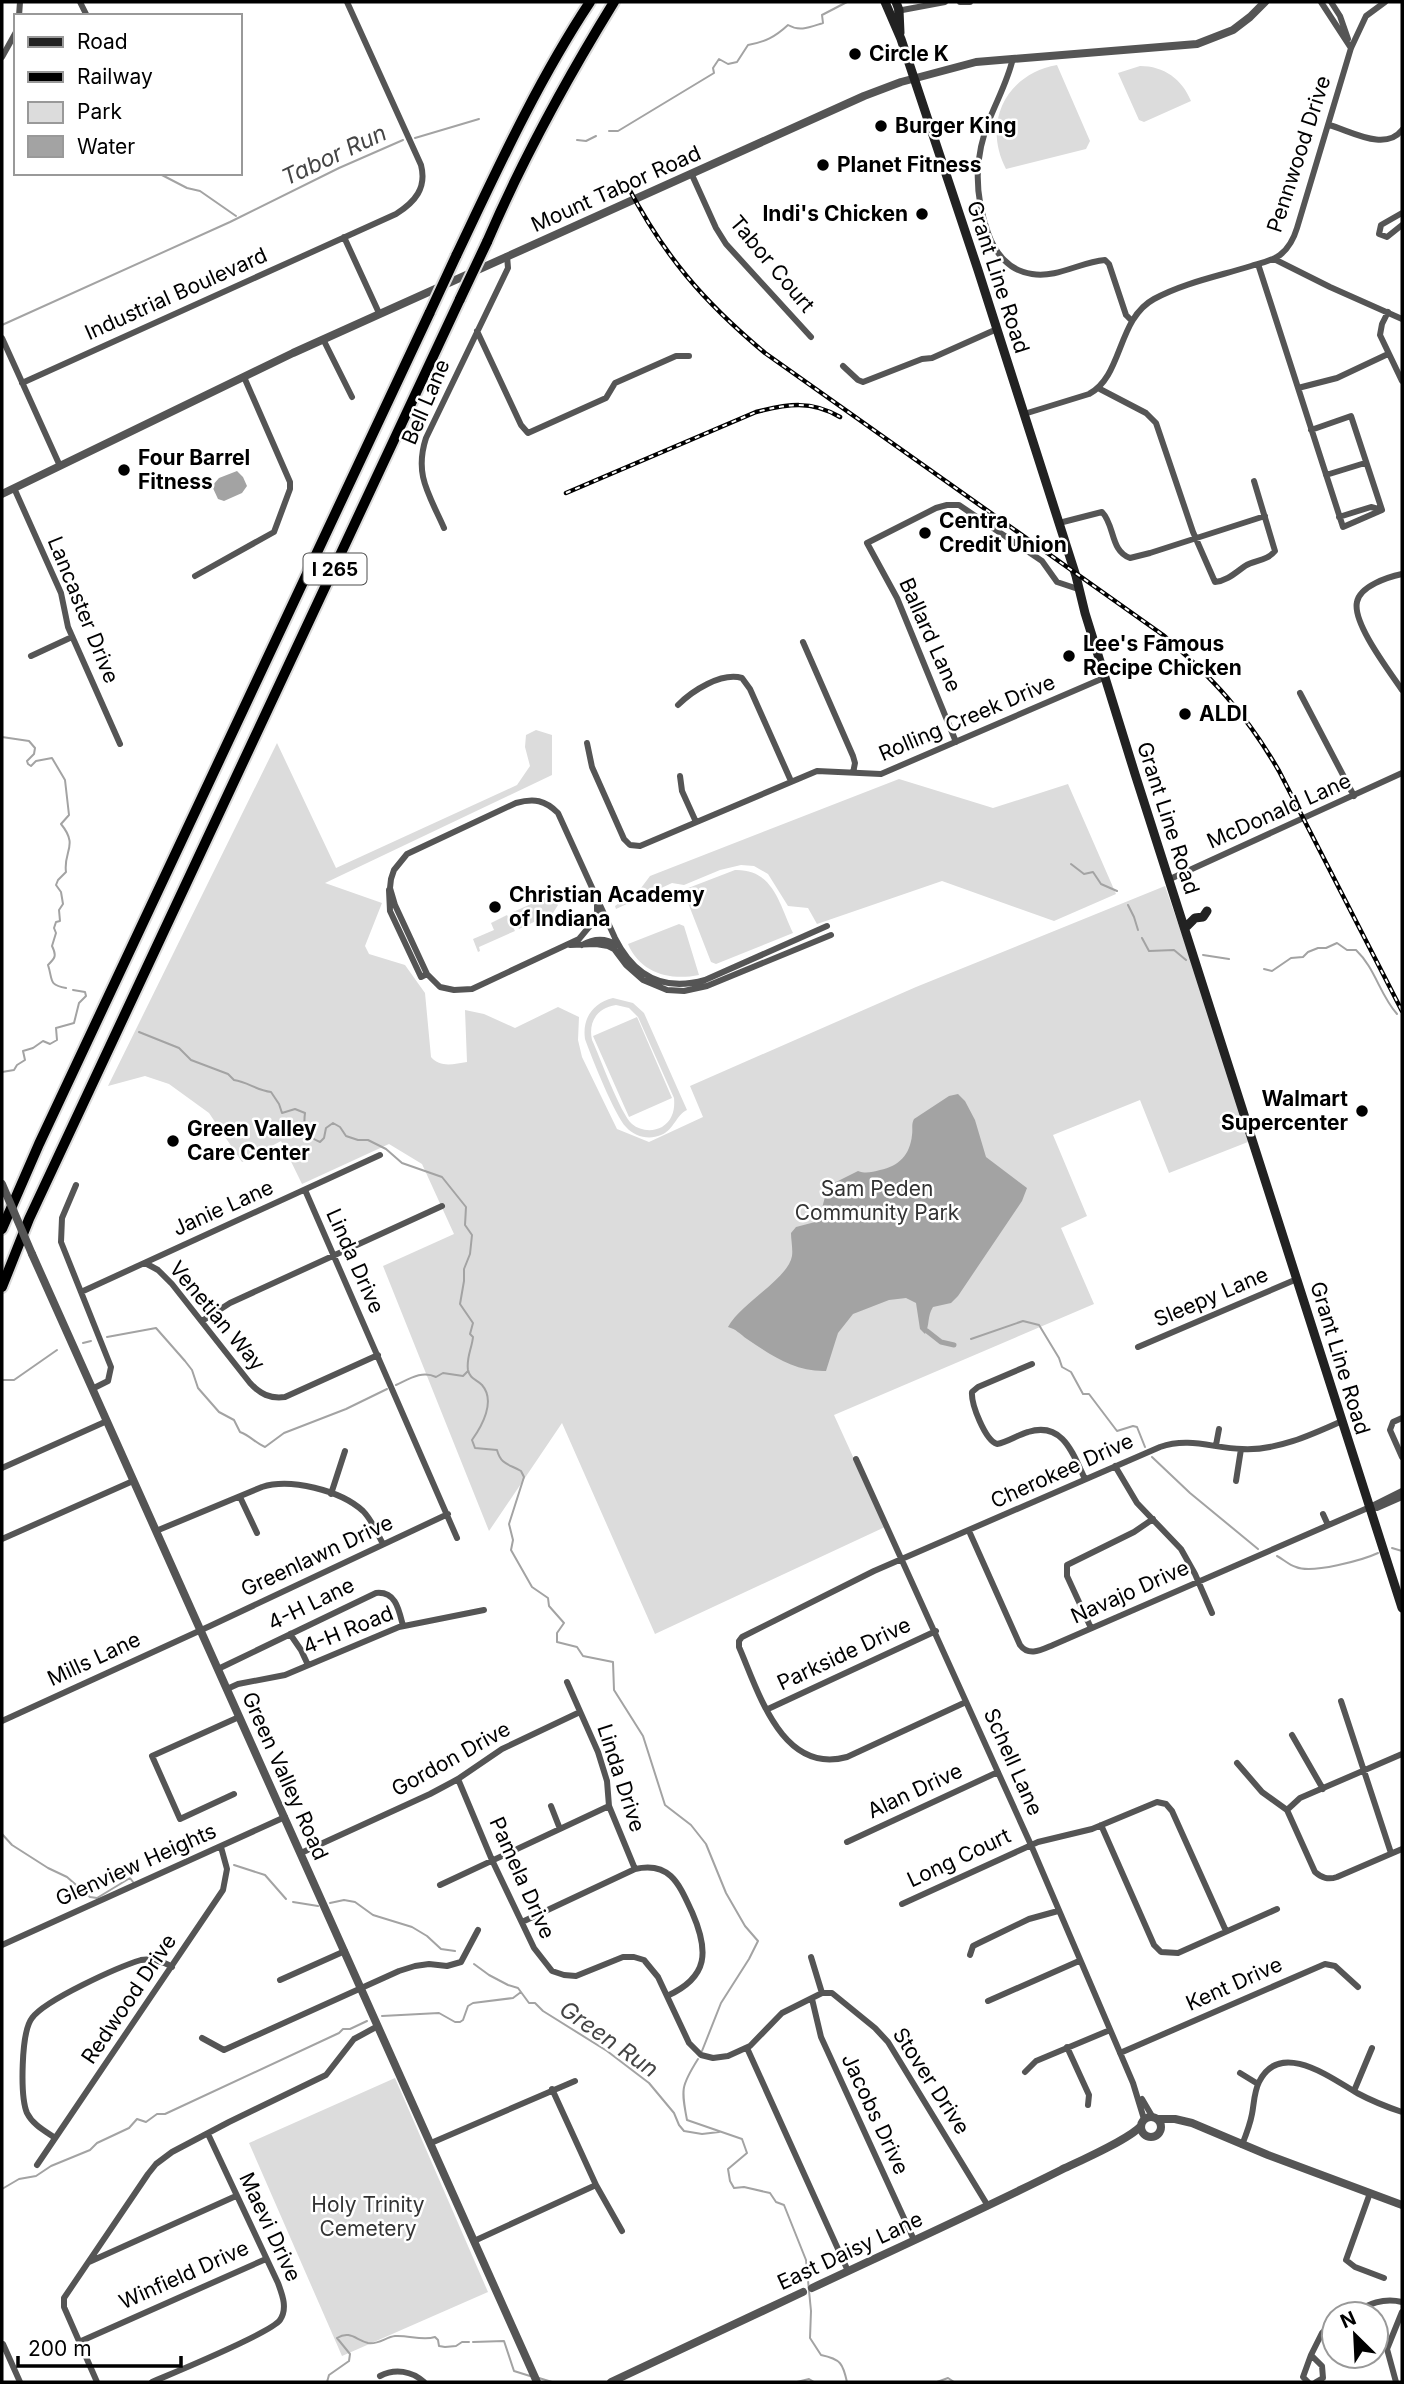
<svg xmlns="http://www.w3.org/2000/svg" width="1404" height="2384" viewBox="0 0 1404 2384" font-family="Inter,sans-serif">
	<style>
		.green { fill: #dcdcdc; fill-rule: evenodd }
		.water { fill: #a3a3a3 }
		.lines { fill: none; stroke-linecap: round; stroke-linejoin: round }
		.stream { stroke: #a3a3a3; stroke-width: 2 }
		.canal { stroke: #a3a3a3; stroke-width: 5 }
		.motorway-casing { stroke: #dbdbdb; stroke-width: 14 }
		.minor { stroke: #555; stroke-width: 6 }
		.tertiary { stroke: #555; stroke-width: 8 }
		.secondary { stroke: #222; stroke-width: 9 }
		.motorway { stroke: #000; stroke-width: 10 }
		.rail-casing { stroke: #000; stroke-width: 4.5 }
		.rail { stroke: #fff; stroke-width: 2; stroke-dasharray: 5; stroke-linecap: butt }
		.motorway-bridge-casing { stroke: #dbdbdb; stroke-width: 14; stroke-linecap: butt }
		.tertiary-bridge { stroke: #555; stroke-width: 8 }
		.motorway-bridge { stroke: #000; stroke-width: 10 }
		.poi-dot { fill: #000; stroke: #fff; stroke-width: 2.5 }
		.labels { text-anchor: middle; stroke-width: 5; stroke-linejoin: round; paint-order: stroke }
		.shield { fill: #fff; stroke: #4c4c4c; stroke-width: 2 }
		.shield-label { font-size: 19px; font-weight: bold; fill: #000 }
		.poi-label { font-size: 21px; font-weight: bold; fill: #000; stroke: #fff; text-anchor: start }
		.street-label { font-size: 21px; fill: #000; stroke: #fff }
		.park-label { font-size: 21px; fill: #333; stroke: #fff }
		.water-label { font-size: 23px; font-style: italic; fill: #444; stroke: #fff }
	</style>
	<rect width="100%" height="100%" fill="#fff"/>
	<path class="green" d="M1057 65 1090 141 1086 149 1006 169C982 123 1006 74 1057 65Z
		M1140 66C1164 66 1182 79 1191 101L1144 122 1139 120 1118 73Z
		M536 730 552 735V775L325 883 382 903 365 946 369 954 405 965 425 993 431 1057C440 1068 454 1064 467 1062L465 1010 484 1014 515 1028 558 1007 579 1017 578 1040 582 1057 617 1129 649 1142 703 1117 690 1086 916 987 1165 886 1253 1140 1169 1173 1140 1100 1053 1135 1087 1216 1061 1228 1094 1304 834 1415 885 1527 655 1634 562 1423 489 1531 383 1266 454 1234 422 1164 389 1144 302 1184 281 1141 242 1162 209 1113 169 1084 145 1076 108 1086 277 743 336 868 517 785 530 766 525 747 526 735Z
		M899 779 993 808 1068 784 1116 894 1054 921 942 881 817 924 808 908 788 906 768 874 754 866 741 865 720 870 684 885 672 883 616 909 615 906 641 888 650 876Z
		M735 870C773 869 779 903 793 933L716 964 711 962 683 890Z
		M553 894 558 905 553 913 519 929 511 913Z
		M507 915 515 931 479 947 480 951 478 952 473 939 494 930 491 923Z
		M679 924 684 926 699 975C670 981 640 973 628 944Z
		M613 998 633 1003 644 1013 687 1110C676 1115 674 1130 661 1135 649 1140 635 1137 626 1127 615 1116 591 1056 585 1039 582 1018 593 1003 613 998ZM616 1005 629 1008 638 1017 674 1098C675 1109 673 1120 662 1127 653 1132 640 1131 632 1124 620 1113 600 1057 592 1040 588 1022 597 1008 616 1005Z
		M637 1017 672 1098 629 1117 593 1036Z
		M395 2078 488 2292 342 2356 249 2143Z"/>
	<path class="water" d="M237 471 243 477 247 486 242 493 224 501 218 499 212 486 219 478Z
		M958 1094 965 1101 975 1120 986 1157 1027 1188 1022 1201 958 1296 951 1303 933 1307C927 1316 930 1325 925 1334L920 1329 916 1303 906 1298 889 1300 853 1314 838 1333 826 1371C795 1372 772 1356 747 1339 740 1334 736 1329 728 1327 742 1302 788 1279 792 1256 793 1249 791 1240 791 1233L796 1227 819 1221 823 1215 822 1208 828 1186 858 1171C866 1174 872 1172 880 1170 899 1166 910 1155 912 1135 913 1128 911 1125 914 1119L949 1096Z"/>
	<g class="lines">
		<path class="stream" d="M609 131H618L714 73 713 68 719 59 728 64 737 62 748 45C765 42 775 37 788 25 800 32 810 27 823 23L822 15 847 2
			M415 138 479 119
			M577 140 586 141 596 136
			M158 173 187 188 200 191 236 216
			M2 325 230 222 339 168 403 140
			M2 737 29 741 35 748 34 754 27 761 28 764 31 766 36 761 52 758 65 780 69 815 61 824C79 846 63 851 66 872L58 880 56 885 61 892 63 904 59 910 60 921 56 922 54 928 56 933 52 946C57 956 55 958 48 965 53 980 48 985 66 988
			M1071 864 1084 874 1093 872 1101 884 1117 891
			M1128 905 1134 917 1138 930
			M1142 938 1149 951 1174 950 1186 960
			M1203 955 1229 959
			M1264 969 1272 971 1291 958 1303 957 1308 952 1318 948H1326L1337 943 1347 950H1356C1375 968 1380 995 1397 1014
			M139 1032 179 1048 191 1060 228 1074 234 1080C248 1082 256 1090 271 1092L279 1104 282 1113 295 1109 305 1113C303 1128 305 1136 320 1142L324 1138 326 1128 333 1123 340 1127 346 1136 358 1140H368L386 1149 402 1163 442 1177 466 1207 465 1225 472 1235 470 1254 464 1269V1281L460 1304 473 1323 470 1334 473 1337C472 1348 466 1358 468 1370 470 1379 476 1379 482 1385 496 1401 482 1426 472 1440L475 1448 497 1450C501 1465 509 1464 521 1471L524 1477 509 1524 513 1540 511 1550 532 1587 548 1598 549 1606 564 1623 557 1633V1642L577 1647 583 1656 613 1662 614 1690 643 1736 665 1805 691 1825 706 1844 726 1893 745 1926 758 1941 749 1959 721 2003 702 2051
			M2 1072 14 1070 17 1065 25 1060 23 1051 33 1048 43 1041 50 1044 57 1040 56 1028 74 1023 79 1003 86 996 85 992 73 990
			M107 1337 156 1328 185 1361 192 1370 198 1388 219 1412 234 1420 240 1432C251 1436 255 1443 265 1447L284 1433 346 1409 387 1389
			M971 1339 1023 1321 1039 1325 1059 1358 1062 1367 1071 1372 1083 1394H1089L1117 1431 1133 1426 1137 1427 1145 1447
			M83 1343 91 1341
			M2 1380H14L57 1350
			M396 1385C409 1379 422 1370 436 1377L443 1373 463 1376 468 1371
			M1152 1457 1190 1493 1258 1549
			M1392 1548 1402 1551
			M1277 1556C1283 1559 1289 1565 1296 1567 1312 1574 1363 1560 1378 1553
			M2 1834 12 1845 48 1868 67 1877 90 1897 97 1898 130 1878 133 1882
			M234 1865 265 1875 286 1899
			M293 1902 318 1906
			M330 1903 344 1900 355 1902 373 1915 412 1927 427 1936 441 1949 455 1951
			M474 1964 489 1975 508 1985 518 1988 529 2003H535L543 2011 607 2051 649 2083 674 2113 679 2125 684 2131 702 2134 719 2132
			M382 2016 439 2013 455 2022H460L463 2020 468 2006 473 2003 513 1998 521 1992
			M698 2059C681 2086 681 2089 687 2120L742 2139 747 2153 728 2169 730 2181 734 2188 744 2187 770 2193 776 2202 784 2205 806 2260 811 2311 810 2338 821 2355C841 2359 843 2364 847 2382
			M2 2189 19 2179 36 2176 51 2166 90 2150 97 2143 129 2128 137 2119 146 2122 157 2114H165L339 2033 343 2029H350L367 2021
			M473 2342 504 2341 514 2371 530 2376
			M539 2378 552 2382
			M327 2382 329 2375 349 2361 350 2354 337 2338C350 2330 356 2340 368 2343 378 2345 386 2337 395 2336 409 2335 422 2341 435 2337L438 2340 439 2346 445 2347 456 2346 462 2342H469
			M797 2382 809 2379 814 2382
			M937 2382 948 2378 954 2382"/>
		<path class="canal" d="M927 1331 941 1342 954 1345"/>
		<g class="motorway-casing">
			<path id="motorway" d="M487 242C523 158 566 80 614 2
				M456 256C497 170 537 82 590 2
				M2 1229 39 1144 430 312
				M2 1287 29 1219 460 299"/>
		</g>
		<path class="minor" d="M80 2 87 16
			M960 2H970
			M1321 2 1351 48
			M1331 2 1340 16 1348 39
			M897 11 945 2
			M19 16 20 2
			M2 57 16 32
			M1013 58C1008 80 998 98 990 118 974 157 974 193 988 233 995 253 1009 271 1032 274 1058 278 1080 262 1105 260L1109 264 1126 315 1132 321
			M1329 125C1351 131 1385 152 1402 130
			M692 175 716 228 726 244 811 337
			M1402 213 1381 225 1379 234 1387 237 1402 225
			M344 237 379 313
			M1274 259 1330 287 1402 319
			M1258 264 1343 527 1382 510 1371 507 1339 517
			M1388 312 1382 324 1380 335 1402 381
			M477 331 521 425 528 433 606 398 615 383 676 356H689
			M2 338 60 466
			M323 339 352 397
			M843 366 858 380 863 382 922 359 932 358 997 329
			M22 383 396 214C415 202 427 188 421 165L347 2
			M1098 388 1146 413 1156 423 1193 532 1215 582C1227 581 1235 573 1245 566 1255 560 1267 561 1275 551L1254 481
			M1298 388 1337 378 1388 354
			M1024 414 1089 394C1123 376 1117 319 1154 299 1183 283 1219 276 1251 266 1261 263 1272 261 1280 255 1289 248 1294 238 1297 228L1351 48 1366 16 1385 2
			M1311 430 1351 416 1382 510
			M1326 475 1365 463
			M14 488 61 593 68 627 120 744
			M1059 523 1102 512C1115 525 1110 551 1130 558L1150 553 1265 516
			M444 528C429 494 414 475 426 438L508 268 507 256
			M1402 574C1388 577 1360 586 1357 602 1352 623 1390 672 1402 690
			M195 576 274 532 290 489V482L244 377
			M803 642 853 756 855 763 853 773
			M31 656 72 637
			M1300 693 1354 796
			M678 705C692 691 721 672 742 678L750 689 791 781
			M956 742 897 598 867 543 936 508 947 505H959L1042 561 1057 582 1078 589
			M587 743 592 767 624 839 630 845 640 846 817 771 881 774 1106 677
			M680 776 682 791 696 822
			M1170 879 1402 773
			M389 890 390 911 421 977 427 974
			M597 899V914L594 921 579 939 472 989 454 990 440 987 427 974 395 905 390 888 391 879 394 870 407 854 516 803C534 798 545 800 558 813L615 938C634 976 663 992 705 980L827 926
			M570 945 596 944 608 946 614 949 626 965 643 980 667 990 684 991 707 986 831 935
			M582 945C594 938 606 938 617 945
			M76 1185 62 1218 61 1242 111 1367 108 1381 92 1389
			M305 1190 457 1538
			M145 1263 158 1270 172 1284 250 1383C260 1394 270 1399 285 1397L378 1355
			M81 1292 380 1155
			M202 1321 230 1303 442 1206
			M1138 1347 1297 1279
			M1032 1364 978 1387 972 1392C971 1404 985 1440 997 1444 1008 1442 1017 1435 1028 1432 1063 1421 1073 1454 1085 1479
			M1402 1418 1393 1422 1390 1430 1402 1457
			M1216 1445 1219 1429
			M856 1459 1031 1845 1133 2083 1144 2119
			M1115 1466 1137 1503 1181 1549 1195 1574 1212 1613
			M2 1468 107 1421
			M1236 1481 1241 1449
			M331 1494 345 1451
			M240 1497 257 1533
			M1372 1506 1402 1491
			M1323 1514 1328 1525
			M156 1531 262 1487C290 1478 340 1490 363 1511 372 1520 377 1533 383 1544
			M969 1531 1020 1645C1029 1657 1041 1650 1053 1645L1370 1507 1377 1508 1402 1497
			M2 1539 133 1481
			M1091 1628 1067 1576V1565L1134 1532 1153 1519
			M290 1634 301 1650 308 1665
			M218 1669 376 1593C396 1591 399 1610 403 1626
			M567 1682 598 1752 607 1781 609 1806 635 1869C670 1861 679 1884 692 1912 709 1951 709 1977 667 1996
			M227 1689 238 1684 285 1675 399 1627 484 1610
			M1341 1701 1391 1853
			M966 1702 847 1757C782 1775 759 1693 739 1647V1641L742 1637 874 1571 1160 1447C1189 1437 1213 1448 1242 1449 1276 1451 1311 1435 1342 1421
			M768 1709 936 1631
			M2 1721 210 1626 448 1514
			M1292 1735 1323 1789
			M1237 1763 1262 1792 1287 1810 1315 1872C1322 1878 1328 1880 1337 1877L1402 1849
			M458 1779 492 1860 534 1948 552 1971 564 1975 576 1976 623 1957H634L644 1960 658 1977 689 2043 701 2055 713 2058 728 2056 750 2046 782 2013 822 1993
			M234 1794 180 1819 152 1756 239 1717
			M551 1806 560 1829
			M1287 1810 1300 1798 1402 1754
			M1101 1825 1154 1945 1161 1952 1178 1953 1277 1909
			M847 1842 998 1772
			M301 1853 430 1794 458 1779 502 1749 580 1712
			M440 1885 609 1806
			M902 1904 1038 1842 1092 1829 1157 1802 1166 1804 1172 1811 1226 1931
			M522 1922 635 1869
			M2 1945 285 1817
			M970 1955 973 1946 979 1943 1029 1919 1058 1911
			M811 1957 822 1993H832L875 2028 888 2042 988 2206
			M280 1980 345 1951
			M812 1999 821 2037 914 2240
			M988 2001 1079 1961
			M202 2038 224 2050 399 1971 415 1966 429 1964 447 1966 461 1962 478 1930
			M1067 2047 1089 2095 1088 2105
			M747 2048 848 2271
			M1120 2053 1325 1964 1335 1966 1358 1987
			M1025 2072 1036 2061 1110 2030
			M1240 2073 1258 2084
			M552 2089 596 2185 622 2231
			M1354 2091 1372 2048
			M1142 2099 1152 2116
			M55 2138C45 2131 33 2125 27 2113 20 2096 21 2032 32 2018 45 2000 118 1967 141 1960 150 1958 165 1962 172 1967
			M431 2143 575 2081
			M1242 2145C1246 2135 1250 2125 1252 2114 1254 2104 1254 2092 1259 2082 1280 2039 1331 2078 1357 2093 1372 2101 1387 2107 1402 2112
			M37 2165 223 1890 227 1869 221 1847
			M1370 2193 1346 2260 1355 2267 1384 2278
			M474 2241 596 2185
			M89 2262 236 2196
			M1351 2314C1368 2305 1382 2297 1402 2302
			M79 2342 266 2259
			M3 2344 20 2382
			M1311 2355 1322 2333 1334 2322
			M380 2376C395 2368 412 2371 424 2382
			M97 2382 64 2307V2298L148 2174 156 2164 172 2152 229 2122 326 2075 354 2039 378 2026
			M152 2382C173 2373 271 2333 280 2320 288 2308 282 2294 278 2283L208 2134
			M1308 2382 1303 2377 1311 2355 1322 2366 1323 2378 1316 2382
			M1396 2382 1387 2349 1402 2312"/>
		<path class="tertiary" d="M2 494 293 353 864 96 901 82 976 62 1197 44 1233 30 1250 17 1265 2
			M32 1254 537 2382
			M1141 2127a10 10 0 1 1 20 0a10 10 0 1 1-20 0Z
			M1159 2119H1175L1192 2123 1268 2155 1402 2205
			M812 2288C895 2249 979 2211 1061 2170 1080 2161 1128 2140 1141 2126
			M611 2382 803 2292"/>
		<path class="secondary" d="M885 2 901 39 978 270 1076 576 1085 613 1135 774 1402 1608
			M896 2 899 10 900 33
			M1185 928 1195 918 1203 917 1207 911"/>
		<use href="#motorway" class="motorway"/>
		<g class="rail-casing">
			<path id="rail" d="M627 185C664 256 704 302 765 353L1163 635C1213 678 1246 714 1279 771L1402 1011
				M566 493 756 412C788 404 811 400 840 417"/>
		</g>
		<use href="#rail" class="rail"/>
		<g class="motorway-bridge-casing">
			<path id="motorway-bridge" d="M460 299 487 242
				M430 312 456 256"/>
		</g>
		<path class="tertiary-bridge" d="M2 1184 32 1254"/>
		<use href="#motorway-bridge" class="motorway-bridge"/>
	</g>
	<g class="poi-dot">
		<circle cx="855" cy="54" r="7"/>
		<circle cx="881" cy="126" r="7"/>
		<circle cx="823" cy="165" r="7"/>
		<circle cx="922" cy="214" r="7"/>
		<circle cx="124" cy="470" r="7"/>
		<circle cx="925" cy="533" r="7"/>
		<circle cx="1069" cy="656" r="7"/>
		<circle cx="1185" cy="714" r="7"/>
		<circle cx="495" cy="907" r="7"/>
		<circle cx="1362" cy="1111" r="7"/>
		<circle cx="173" cy="1141" r="7"/>
	</g>
	<g class="labels">
		<rect class="shield" x="303.5" y="553.5" width="63" height="31" rx="5"/>
		<g class="shield-label">
			<text x="335" y="576">I 265</text>
		</g>
		<g class="poi-label">
			<text x="869" y="61">Circle K</text>
			<text x="895" y="133">Burger King</text>
			<text x="837" y="172">Planet Fitness</text>
			<text x="908" y="221" text-anchor="end">Indi's Chicken</text>
			<text x="138" y="465">Four Barrel<tspan x="138" dy="24">Fitness</tspan></text>
			<text x="939" y="528">Centra<tspan x="939" dy="24">Credit Union</tspan></text>
			<text x="1083" y="651">Lee's Famous<tspan x="1083" dy="24">Recipe Chicken</tspan></text>
			<text x="1199" y="721">ALDI</text>
			<text x="509" y="902">Christian Academy<tspan x="509" dy="24">of Indiana</tspan></text>
			<text x="1348" y="1106" text-anchor="end">Walmart<tspan x="1348" dy="24">Supercenter</tspan></text>
			<text x="187" y="1136">Green Valley<tspan x="187" dy="24">Care Center</tspan></text>
		</g>
		<g class="street-label">
			<text transform="translate(1299 154) rotate(-72)" y="7">Pennwood Drive</text>
			<text transform="translate(616 189) rotate(-24)" y="7">Mount Tabor Road</text>
			<text transform="translate(772 264) rotate(50)" y="7">Tabor Court</text>
			<text transform="translate(998 277) rotate(72)" y="7">Grant Line Road</text>
			<text transform="translate(176 294) rotate(-24)" y="7">Industrial Boulevard</text>
			<text transform="translate(426 402) rotate(-67)" y="7">Bell Lane</text>
			<text transform="translate(83 610) rotate(68)" y="7">Lancaster Drive</text>
			<text transform="translate(930 635) rotate(66)" y="7">Ballard Lane</text>
			<text transform="translate(967 718) rotate(-23)" y="7">Rolling Creek Drive</text>
			<text transform="translate(1279 811) rotate(-24)" y="7">McDonald Lane</text>
			<text transform="translate(1168 818) rotate(72)" y="7">Grant Line Road</text>
			<text transform="translate(223 1208) rotate(-24)" y="7">Janie Lane</text>
			<text transform="translate(355 1261) rotate(66)" y="7">Linda Drive</text>
			<text transform="translate(1211 1297) rotate(-23)" y="7">Sleepy Lane</text>
			<text transform="translate(217 1316) rotate(50)" y="7">Venetian Way</text>
			<text transform="translate(1340 1358) rotate(73)" y="7">Grant Line Road</text>
			<text transform="translate(1062 1471) rotate(-24)" y="7">Cherokee Drive</text>
			<text transform="translate(317 1556) rotate(-25)" y="7">Greenlawn Drive</text>
			<text transform="translate(1130 1592) rotate(-24)" y="7">Navajo Drive</text>
			<text transform="translate(311 1604) rotate(-26)" y="7">4-H Lane</text>
			<text transform="translate(348 1630) rotate(-22)" y="7">4-H Road</text>
			<text transform="translate(844 1654) rotate(-25)" y="7">Parkside Drive</text>
			<text transform="translate(94 1659) rotate(-25)" y="7">Mills Lane</text>
			<text transform="translate(451 1759) rotate(-29)" y="7">Gordon Drive</text>
			<text transform="translate(1013 1762) rotate(66)" y="7">Schell Lane</text>
			<text transform="translate(285 1776) rotate(66)" y="7">Green Valley Road</text>
			<text transform="translate(621 1778) rotate(72)" y="7">Linda Drive</text>
			<text transform="translate(915 1791) rotate(-25)" y="7">Alan Drive</text>
			<text transform="translate(959 1858) rotate(-25)" y="7">Long Court</text>
			<text transform="translate(136 1865) rotate(-24)" y="7">Glenview Heights</text>
			<text transform="translate(522 1878) rotate(66)" y="7">Pamela Drive</text>
			<text transform="translate(1234 1984) rotate(-24)" y="7">Kent Drive</text>
			<text transform="translate(129 1999) rotate(-56)" y="7">Redwood Drive</text>
			<text transform="translate(931 2081) rotate(57)" y="7">Stover Drive</text>
			<text transform="translate(875 2114) rotate(65)" y="7">Jacobs Drive</text>
			<text transform="translate(270 2227) rotate(65)" y="7">Maevi Drive</text>
			<text transform="translate(850 2251) rotate(-25)" y="7">East Daisy Lane</text>
			<text transform="translate(184 2275) rotate(-24)" y="7">Winfield Drive</text>
		</g>
		<g class="park-label">
			<text x="877" y="1196">Sam Peden<tspan x="877" dy="24">Community Park</tspan></text>
			<text x="368" y="2212">Holy Trinity<tspan x="368" dy="24">Cemetery</tspan></text>
		</g>
		<g class="water-label">
			<text transform="translate(334 155) rotate(-25)" y="8">Tabor Run</text>
			<text transform="translate(609 2039) rotate(35)" y="8">Green Run</text>
		</g>
	</g>
	<rect width="1404" height="2384" fill="none" stroke="#000000" stroke-width="7"/>
	<rect x="14" y="14" width="228" height="161" fill="#ffffff" stroke="#999999" stroke-width="2"/>
	<rect x="28" y="37" width="35" height="10" fill="#222222" stroke="#999999" stroke-width="2"/>
	<text x="77" y="49" font-size="21" fill="#000000">Road</text>
	<rect x="28" y="72" width="35" height="10" fill="#000000" stroke="#999999" stroke-width="2"/>
	<text x="77" y="84" font-size="21" fill="#000000">Railway</text>
	<rect x="28" y="102" width="35" height="21" fill="#dcdcdc" stroke="#999999" stroke-width="2"/>
	<text x="77" y="119" font-size="21" fill="#000000">Park</text>
	<rect x="28" y="136" width="35" height="21" fill="#a3a3a3" stroke="#999999" stroke-width="2"/>
	<text x="77" y="154" font-size="21" fill="#000000">Water</text>
	<g transform="translate(1355 2335) rotate(336)"><circle r="33" fill="#ffffff" stroke="#999999" stroke-width="2"/>
	<path d="M0-5L12 26L0 18L-12 26Z" fill="#000000"/>
	<text y="-10" font-size="19" font-weight="bold" text-anchor="middle" fill="#000000">N</text>
	</g>
	<path d="M18 2356v10h163v-10" fill="none" stroke="#000000" stroke-width="3.5"/>
	<text x="28" y="2356" font-size="21" fill="#000000" stroke="#ffffff" stroke-width="5" paint-order="stroke">200 m</text>
</svg>
